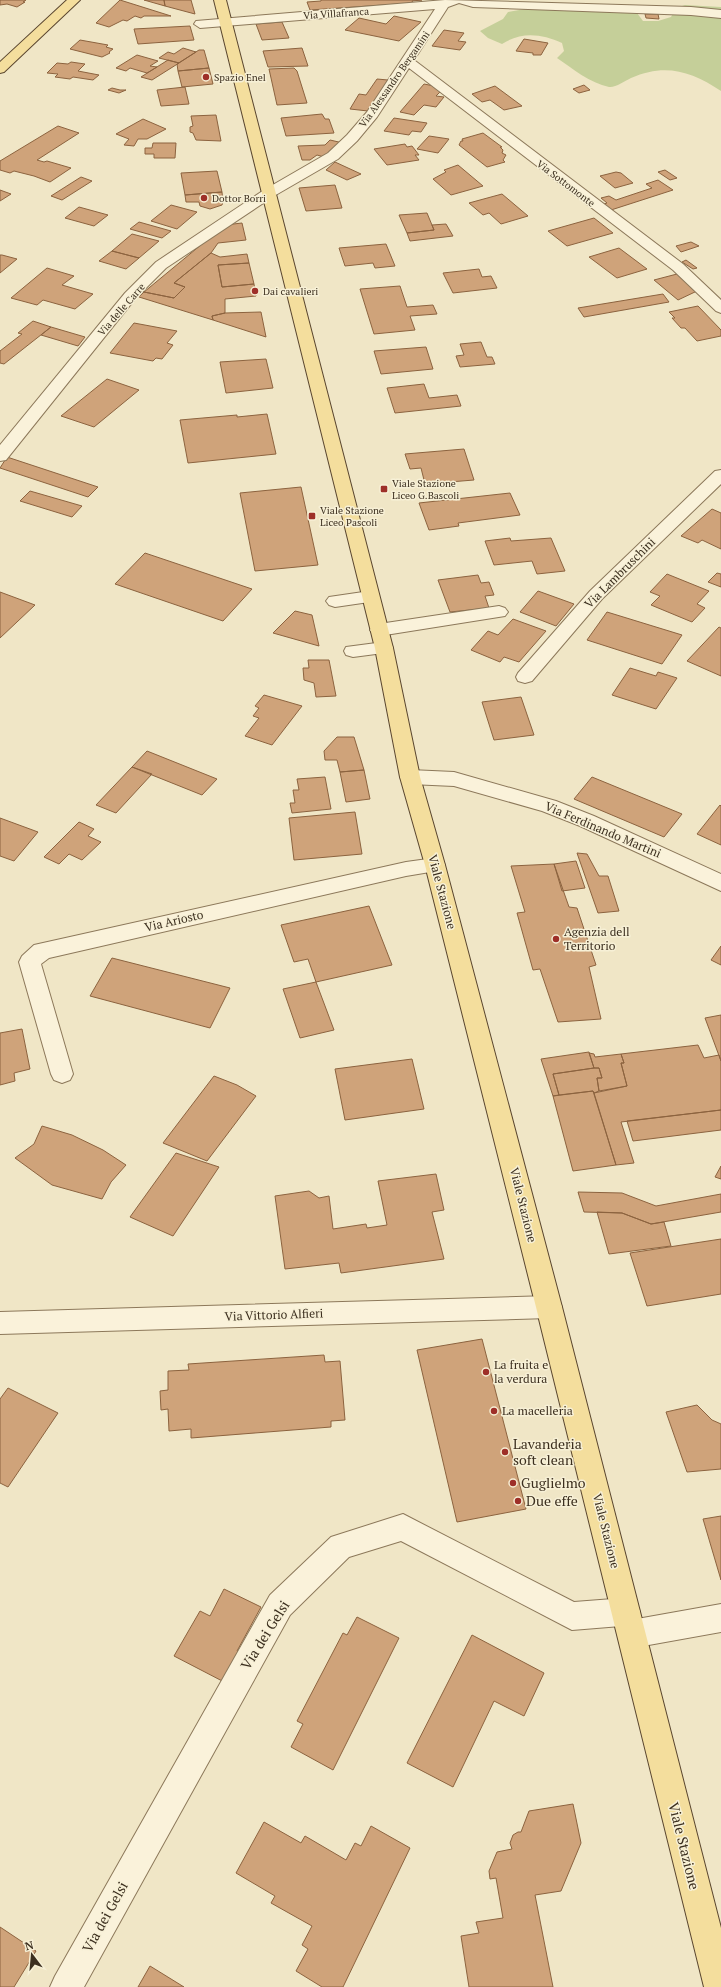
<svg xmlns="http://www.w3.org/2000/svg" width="721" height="1987" viewBox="0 0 721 1987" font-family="'PT Serif',serif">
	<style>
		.green { fill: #c5cf99 }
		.building { fill: #cfa37a; stroke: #8c633f }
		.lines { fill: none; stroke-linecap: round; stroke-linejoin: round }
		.minor-casing { stroke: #8c785a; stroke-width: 2 }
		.major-casing { stroke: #5a462f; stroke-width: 2 }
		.minor { fill: #faf2da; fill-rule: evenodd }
		.major { fill: #f4de9d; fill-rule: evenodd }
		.poi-dot { fill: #9e2f28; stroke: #f7f0d6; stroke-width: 1.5 }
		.labels { text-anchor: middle; stroke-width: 3; stroke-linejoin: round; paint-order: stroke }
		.far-street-label { font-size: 10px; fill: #3c2f1f; stroke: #f7f0d6 }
		.far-poi-label { font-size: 10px; fill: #3c2f1f; stroke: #f7f0d6; text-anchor: start }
		.street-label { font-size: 12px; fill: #3c2f1f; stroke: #f7f0d6 }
		.poi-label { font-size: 12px; fill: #3c2f1f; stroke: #f7f0d6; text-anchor: start }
		.near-poi-label { font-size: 14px; fill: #3c2f1f; stroke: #f7f0d6; text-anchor: start }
		.near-street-label { font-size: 14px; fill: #3c2f1f; stroke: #f7f0d6 }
	</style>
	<rect width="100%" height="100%" fill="#f0e6c6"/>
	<path class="green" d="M685 5 721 7V91C691 71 665 63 631 78 625 81 615 88 609 87 590 83 573 69 557 58L564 51 562 43C542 34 522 31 502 44L488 38 480 31 503 19 508 12 525 9 637 13 643 21H658L671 17 676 8Z"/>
	<path class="building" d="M0 0H26L23 2H25L17 7 7 4 0 5Z
		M120 0 171 16H144L141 18 135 16 127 21 123 20 109 27 96 23Z
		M144 0H164L165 6Z
		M164 0H191L195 14 165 6Z
		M321 0H422L412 1 413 3 310 10 307 2 321 1Z
		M645 14H658L659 19 646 18Z
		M394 16 421 22 399 41 345 30 359 18 386 24Z
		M282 22 289 38 262 40 256 24Z
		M190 26 194 40 138 44 134 29Z
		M444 30 464 33 458 41 466 42 460 50 432 46Z
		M524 39 548 43 541 55H533V53L516 51Z
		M80 40 108 45 106 47 113 49 109 52 110 53 102 57 70 49Z
		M183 48 196 52 179 63 159 58 168 52 174 54Z
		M302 48 308 66 268 67 263 51Z
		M199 50H204L209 68 178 71 177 64Z
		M137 55 158 61 150 66 157 67 147 73 130 68 126 71 116 68Z
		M168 60 179 63 152 80 141 77Z
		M71 62 85 64 78 71 99 75 93 80 73 77 70 79 55 77 58 74 47 73 57 63 68 64Z
		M209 68 213 84 182 87 178 71Z
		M294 68 297 71 307 103 277 105 269 69Z
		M377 79 388 80 368 111 350 109 359 94 366 95Z
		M424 84 434 86 440 92 436 96 444 97 436 107 424 105 414 115 400 112Z
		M584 85 590 90 579 93 573 89Z
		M495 86 522 106 504 110 490 100 482 102 472 94Z
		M185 87 189 104 161 106 157 90Z
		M112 88 120 90H126L119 93 108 90Z
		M322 114 325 119H329L334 133 286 136 281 118Z
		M216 115 221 141 196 140 193 133 190 132V127L193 126 191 116Z
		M394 118 427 123 421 132 412 131 409 135 384 131Z
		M143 119 166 129 147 139H138L134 146 124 145 129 139 116 134Z
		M58 126 79 133 37 160 44 162 47 161 71 168 50 182 34 176 14 171 10 173 0 170V161Z
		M483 133 502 147H500L503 150 502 153 506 155 503 160 505 162 487 167 459 145 461 141H463L462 139Z
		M429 136 449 139 438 153 417 149Z
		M330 140 343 143 324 157 317 155 310 160H302L298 146 325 145Z
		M153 143H176L175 158H154V154H145V148H152Z
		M405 144 407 147 412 146 419 155H415L419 160 387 165 374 149Z
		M335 162 361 174 347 180 326 170Z
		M458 165 483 186 451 195 433 179 446 172 444 170Z
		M665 170 677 178 670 180 658 172Z
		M217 171 222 192 185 195 181 173Z
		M616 172 621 173 633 183 615 188 600 176Z
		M81 177 92 181 62 200 51 196Z
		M658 180 673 190 611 210 604 204 607 203 601 198 609 196 616 200 652 188 646 184Z
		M335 185 342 208 306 211 299 188Z
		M0 190 11 194 0 201Z
		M222 192 223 202 222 205 210 209 200 206 199 202H186L185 195Z
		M502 194 528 216 501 224 489 213 483 215 469 203Z
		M171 205 197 212 177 229 151 221Z
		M79 207 108 215 94 226 65 218Z
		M427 213 434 230 407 233 399 215Z
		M594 218 613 233 567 246 548 231Z
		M139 222 171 231 162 238 130 229Z
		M242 223 246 240 218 243 211 253 174 283 185 287 174 298 144 292 225 225Z
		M446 224 453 236 410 241 407 233 434 230 432 225Z
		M132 234 159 241 139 258 112 251Z
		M691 242 699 246 681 252 676 246Z
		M386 244 395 266 375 268 373 263 345 266 339 248Z
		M619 248 647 269 617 278 589 257Z
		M112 251 139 258 126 269 99 261Z
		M211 253 220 257 247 254 249 263 218 265 222 287 254 284 256 296 225 299V313L212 316 213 320 139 297 144 292 174 298 185 287 174 283Z
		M0 255H2L17 259 0 273Z
		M686 260 697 268 693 269 682 262Z
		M249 263 254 284 222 287 218 265Z
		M47 268 74 276 62 285 93 294 75 309 43 300 37 305 11 298Z
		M479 269 482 277 491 276 497 288 453 293 443 273Z
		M677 274 697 291 678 300 654 280Z
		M400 286 407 307 433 305 437 314 410 316 415 330 374 334 360 289Z
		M663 294 669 302 584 317 578 308Z
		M698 306 721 330V336L697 341 685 328H681L672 318H675L669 312Z
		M261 312 266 337 213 320 212 316 225 313Z
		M33 321 51 327 4 364 0 363V351L22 334 18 333Z
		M134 323 177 331 167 343 173 345 162 359 156 358 153 361 110 353Z
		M51 327 85 337 78 346 41 335Z
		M481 342 487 357H492L495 364 460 367 456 356 464 355 460 344Z
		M426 347 433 369 381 374 374 351Z
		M266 359 273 388 226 393 220 362Z
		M107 379 139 390 94 427 61 416Z
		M424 384 429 398 457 395 461 406 395 413 387 388Z
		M267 414 276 454 188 463 180 420 237 415V417Z
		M464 449 474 480 425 484 421 468 410 469 405 454Z
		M7 457 98 487 88 497 0 468Z
		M301 487 318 565 255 571 240 493Z
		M30 491 82 506 72 517 20 501Z
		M510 493 520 515 458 523 459 526 429 530 419 503Z
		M712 509 721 513V549L702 540 698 543 681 536Z
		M510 538 511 541 551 538 565 571 537 574 532 561 494 565 485 541Z
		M145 553 252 589 223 621 115 584Z
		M717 573 721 574V587L708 582Z
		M667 574 709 591 697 604 705 608 692 622 651 605 660 596 650 592Z
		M478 575 481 583 489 582 494 595 485 596 489 608 450 612 438 580Z
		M538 591 574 604 556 626 520 612Z
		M0 592 35 605 0 638Z
		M295 611 312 615 319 646 273 633Z
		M607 612 682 635 662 664 587 640Z
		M513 619 546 631 519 662 504 657 500 662 471 650 488 631 498 635Z
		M719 627 721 628V676L687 661Z
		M308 660H329L336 696 316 697 314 683 304 680 303 668H309Z
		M630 668 656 676 658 672 677 678 656 709 612 695Z
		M264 695 302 706 272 745 245 736 259 718 253 716 259 708 255 706Z
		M521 697 534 735 494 740 482 702Z
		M337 737H354L364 770 340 772 337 760H325L324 751Z
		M147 751 217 779 202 795 132 767Z
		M132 767 152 774 116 813 96 805Z
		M364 770 370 799 346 802 340 772Z
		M325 777 331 809 292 813 290 803H295L293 790H299L297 779Z
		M592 777 682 814 664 837 574 799Z
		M720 805 721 806V845L697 834Z
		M355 812 362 854 294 860 289 818Z
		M0 818 38 832 14 861 0 856Z
		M79 822 94 829 88 836 101 842 82 860 69 854 59 864 44 857Z
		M577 853 587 854 599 876H608L619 911 598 913Z
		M576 861 585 888 562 891 554 864Z
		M554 864 569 907 577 908 596 965 589 967 601 1019 558 1022 540 969 533 970 517 913 525 912 511 866Z
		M369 906 392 965 316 982 308 959 294 962 281 925Z
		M721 946V965L711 960Z
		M112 958 230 988 210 1028 90 996Z
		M316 982 334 1030 300 1038 283 989Z
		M721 1015V1061L705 1018Z
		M22 1029 30 1069 14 1073 15 1081 0 1085V1033Z
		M698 1045 704 1058 719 1055 721 1061V1110L621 1122 634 1163 616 1165 594 1093 627 1086 621 1063H624L621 1054Z
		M589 1052 594 1068 553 1074 559 1095 553 1096 541 1059Z
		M589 1053 594 1054 595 1057 621 1054 624 1063H621L627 1086 599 1091 597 1078H602L599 1068H594Z
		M412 1059 424 1109 345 1120 335 1069Z
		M594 1068H599L602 1078H597L599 1091 594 1093 593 1091 559 1095 553 1074Z
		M214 1076 237 1085 256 1096 207 1161 163 1143Z
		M593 1091 616 1165 573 1171 553 1096Z
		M721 1110V1130L633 1141 627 1121Z
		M42 1126 72 1135 103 1150 126 1165 111 1182 102 1199 52 1185 15 1158 34 1144Z
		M176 1153 219 1167 173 1236 130 1217Z
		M721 1166V1179L715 1177Z
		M436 1174 444 1210 432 1212 444 1259 341 1273 339 1263 285 1269 275 1196 309 1191 319 1198 329 1196 333 1229 366 1224 367 1228 387 1225 378 1181Z
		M578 1192 622 1193 656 1206 721 1194V1212L651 1224 622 1213 584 1212Z
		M597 1212 622 1213 651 1224 664 1222 671 1246 609 1254Z
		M721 1239V1294L647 1306 630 1253Z
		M482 1339 526 1509 457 1522 417 1350Z
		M324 1355 325 1362 340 1361 345 1420 331 1421V1427L191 1438V1429L169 1431 168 1409 161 1410 160 1391 168 1390V1371L189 1370 188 1364Z
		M8 1388 58 1413 8 1487 0 1483V1399Z
		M697 1405 712 1420 721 1424V1469L687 1472 666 1412Z
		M721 1516V1580L703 1519Z
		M224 1589 261 1607 237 1651 243 1655 228 1684 174 1656 200 1611 210 1616Z
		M357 1617 399 1638 333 1770 291 1747 303 1724 297 1721 343 1633 347 1635Z
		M472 1635 544 1673 524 1716 494 1701 453 1787 407 1763Z
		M573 1804 581 1843 561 1891 535 1895 553 1987H469L461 1936 479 1933 476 1922 503 1918 496 1878 490 1879 489 1871 497 1852 512 1849 510 1843 513 1835 518 1832H521L529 1811Z
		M264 1822 301 1843 305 1836 346 1860 355 1843 361 1846 371 1826 410 1848 343 1987H322L296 1971 308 1949 302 1945 312 1926 271 1903 275 1896 236 1873Z
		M0 1927 36 1951 14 1987H0Z
		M150 1966 184 1987H138Z"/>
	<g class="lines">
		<g class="minor-casing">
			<path id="minor" d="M445 0 691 7 721 10V18L691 15 473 7 459 3 448 7 414 60 683 264 721 300V313L716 311 673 270 409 68 377 117 357 141 338 159 274 196 166 268 135 299 6 460 0 461V445L125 293 156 262 264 190 328 153 347 135 367 112 435 9 200 28 194 24 196 21Z
				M721 470V484L602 599 532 681 525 683 518 681 516 677 518 673 590 591 715 471Z
				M370 591 376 593 379 597 376 601 335 607 329 605 326 601 329 597Z
				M499 606 505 608 508 612 505 616 379 636 373 634 370 630 373 626 379 624Z
				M384 642 391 644 393 648 391 652 353 657 346 655 344 651 346 647Z
				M410 770 454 772 556 801 594 816 721 874V891L580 826 542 811 454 786 410 784 403 782 400 777 403 772Z
				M435 858 442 860 445 865 442 870 406 876 49 958 41 964 73 1074 70 1080 62 1083 54 1080 51 1074 19 962 22 956 34 945 406 862Z
				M549 1296 558 1299 562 1307 558 1315 549 1318 0 1334V1312Z
				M403 1514 574 1602 626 1598 636 1602 640 1612 637 1619 721 1604V1632L632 1648 622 1644 618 1634 621 1626 572 1630 401 1541 349 1557 290 1615 84 1987H50L55 1976 270 1595 331 1537Z"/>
		</g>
		<g class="major-casing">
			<path id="major" d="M67 0H80L4 72 0 73V62Z
				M214 0H226L393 648 420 777 445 865 562 1307 721 1928V1987H704L536 1307 425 865 400 777 375 648Z"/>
		</g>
		<use href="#minor" class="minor"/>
		<use href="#major" class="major"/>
	</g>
	<g class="poi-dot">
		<circle cx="206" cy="77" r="4"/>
		<circle cx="204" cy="198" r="4"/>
		<circle cx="255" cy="291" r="4"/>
		<rect x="380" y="485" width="8" height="8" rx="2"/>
		<rect x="308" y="512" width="8" height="8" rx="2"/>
		<circle cx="556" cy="939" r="4"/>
		<circle cx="486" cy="1372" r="4"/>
		<circle cx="494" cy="1411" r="4"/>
		<circle cx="505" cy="1452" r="4"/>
		<circle cx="513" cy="1483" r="4"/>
		<circle cx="518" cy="1501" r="4"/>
	</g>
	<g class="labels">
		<g class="far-street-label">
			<text transform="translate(336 13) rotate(-4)" y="4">Via Villafranca</text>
			<text transform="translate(394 79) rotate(-55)" y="4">Via Alessandro Bergamini</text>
			<text transform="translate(566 183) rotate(37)" y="4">Via Sottomonte</text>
			<text transform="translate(121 309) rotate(-49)" y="4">Via delle Carre</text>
		</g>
		<g class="far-poi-label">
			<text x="214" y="81">Spazio Enel</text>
			<text x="212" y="202">Dottor Borri</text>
			<text x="263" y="295">Dai cavalieri</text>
			<text x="392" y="487">Viale Stazione<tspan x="392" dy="12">Liceo G.Bascoli</tspan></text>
			<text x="320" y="514">Viale Stazione<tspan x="320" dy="12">Liceo Pascoli</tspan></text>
		</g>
		<g class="street-label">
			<text transform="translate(620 573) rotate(-45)" y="4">Via Lambruschini</text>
			<text transform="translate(603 830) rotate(23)" y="4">Via Ferdinando Martini</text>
			<text transform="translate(442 892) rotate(75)" y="4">Viale Stazione</text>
			<text transform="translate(174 921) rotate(-13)" y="4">Via Ariosto</text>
			<text transform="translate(523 1205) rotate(76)" y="4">Viale Stazione</text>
			<text transform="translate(274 1315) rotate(-2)" y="4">Via Vittorio Alfieri</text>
			<text transform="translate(606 1531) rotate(76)" y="4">Viale Stazione</text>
		</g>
		<g class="poi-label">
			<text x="564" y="936">Agenzia dell<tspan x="564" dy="14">Territorio</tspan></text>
			<text x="494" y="1369">La fruita e<tspan x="494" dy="14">la verdura</tspan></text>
			<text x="502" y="1415">La macelleria</text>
		</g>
		<g class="near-poi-label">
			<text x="513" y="1449">Lavanderia<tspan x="513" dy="16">soft clean</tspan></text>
			<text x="521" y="1488">Guglielmo</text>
			<text x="526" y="1506">Due effe</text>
		</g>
		<g class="near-street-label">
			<text transform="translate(265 1635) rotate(-58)" y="5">Via dei Gelsi</text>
			<text transform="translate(684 1846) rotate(76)" y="5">Viale Stazione</text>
			<text transform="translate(105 1917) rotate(-61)" y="5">Via dei Gelsi</text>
		</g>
	</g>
	<g transform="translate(32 1955) rotate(344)" stroke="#f7f0d6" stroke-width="3" paint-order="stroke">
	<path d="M0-3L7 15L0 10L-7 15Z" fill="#3c2f1f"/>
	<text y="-6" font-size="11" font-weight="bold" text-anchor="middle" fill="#3c2f1f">N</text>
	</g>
</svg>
